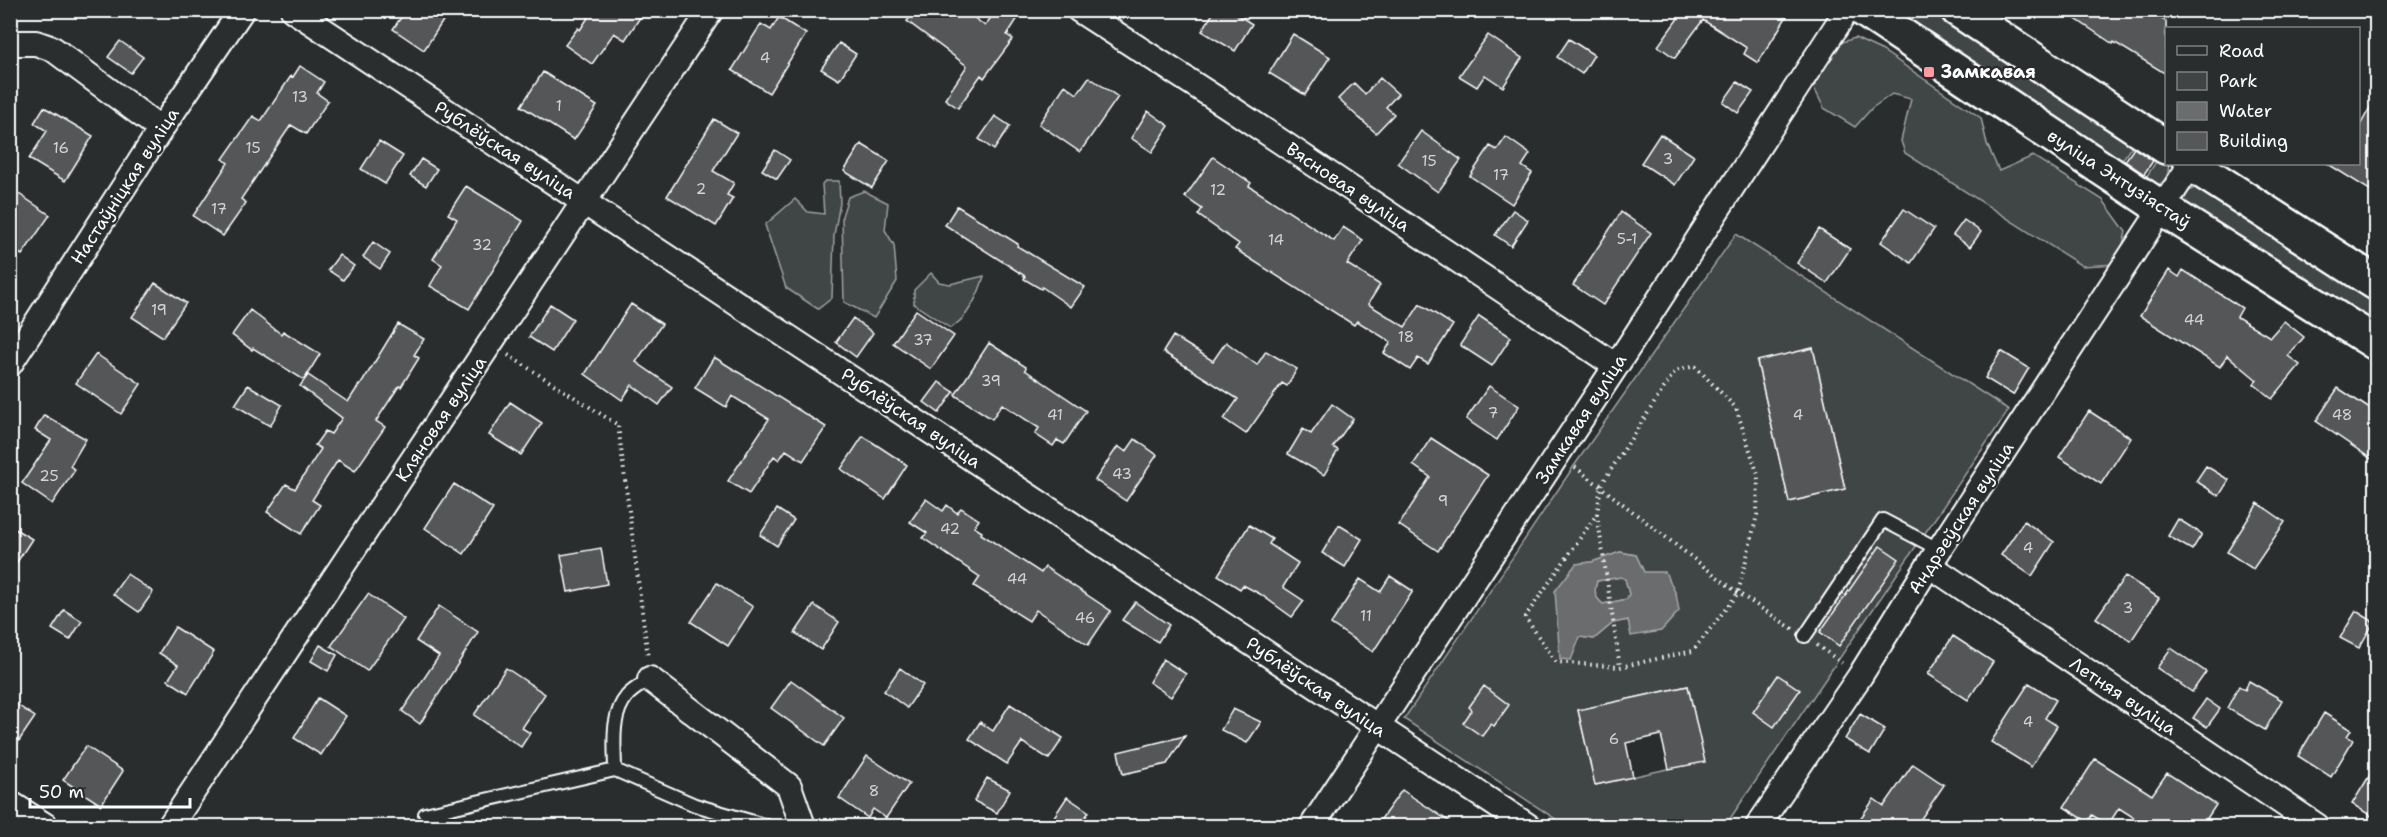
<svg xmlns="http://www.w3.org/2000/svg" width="2387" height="837" viewBox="0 0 2387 837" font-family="'Shantell Sans',sans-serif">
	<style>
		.green { fill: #414445; stroke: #a0a2a2; stroke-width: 1.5; fill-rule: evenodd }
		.water { fill: #6a6c6d; stroke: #a6a7a7; stroke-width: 1.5; fill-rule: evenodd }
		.building { fill: #555758; stroke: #fff; stroke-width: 1.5 }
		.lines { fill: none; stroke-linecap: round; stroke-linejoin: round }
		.lane-casing { stroke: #fff; stroke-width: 16 }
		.street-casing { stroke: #fff; stroke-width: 28 }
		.secondary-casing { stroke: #fff; stroke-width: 38 }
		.path { stroke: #fff; stroke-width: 4; stroke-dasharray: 1.5 4.5; stroke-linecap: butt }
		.lane { stroke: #2a2d2e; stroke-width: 12 }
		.street { stroke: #2a2d2e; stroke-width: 24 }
		.secondary { stroke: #2a2d2e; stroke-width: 33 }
		.poi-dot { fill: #ff9aa2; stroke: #2a2d2e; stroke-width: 2 }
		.labels { text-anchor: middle; stroke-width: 4.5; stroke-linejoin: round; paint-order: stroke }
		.number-label { font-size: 15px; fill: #d4d5d5 }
		.poi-label { font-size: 18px; font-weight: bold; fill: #fff; stroke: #2a2d2e; text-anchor: start }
		.street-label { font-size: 18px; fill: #fff; stroke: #2a2d2e }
	</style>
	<rect width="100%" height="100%" fill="#2a2d2e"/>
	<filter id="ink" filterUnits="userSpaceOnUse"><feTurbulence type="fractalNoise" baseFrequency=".0167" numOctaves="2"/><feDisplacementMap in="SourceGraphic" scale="12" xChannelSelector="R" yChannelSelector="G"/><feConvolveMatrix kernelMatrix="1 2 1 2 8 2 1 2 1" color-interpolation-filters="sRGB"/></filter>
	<g filter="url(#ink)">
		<path class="green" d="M1900 10 1936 11 2135 141 2119 165 1899 12Z
			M1855 38 1883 51 1981 118 1987 144 1999 171 2033 156 2103 200 2126 232 2118 264 2082 266 1905 153 1901 141 1911 99 1892 94 1872 108 1855 127 1824 108 1814 88 1833 45Z
			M2159 157 2168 164C2170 174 2165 182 2156 186L2143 182Z
			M825 181H839L840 203 834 235 832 298 818 309 786 288 765 225 795 199 808 212 824 214 822 184Z
			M2194 188H2202L2376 300V329L2188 210 2184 201 2186 193Z
			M864 191 888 203 885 230 894 245 897 281 874 318 844 302 842 216 848 197Z
			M1736 234 2009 410 1725 826H1566L1404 719 1574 466ZM1813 348 1845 489 1789 502 1757 362ZM1620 552 1636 555 1644 572 1628 620 1613 623 1594 639 1580 637 1559 640 1558 620 1576 564 1592 562ZM1688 686 1704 761 1595 785 1578 710Z
			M931 273 939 282 950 284 984 276C979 294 967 320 950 328L914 304V290Z
			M1621 577 1625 578 1629 594 1627 599 1603 604C1594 597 1594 591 1597 581Z"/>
		<path class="water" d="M1620 552 1636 555 1644 572H1665L1676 594 1679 611 1661 631 1631 636 1628 620 1613 623 1594 639 1580 637 1571 660 1560 659 1555 591 1576 564 1592 562ZM1621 577 1625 579 1629 594 1627 599 1603 604C1594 597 1594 591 1597 581Z"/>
		<path class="building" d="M406 10H450L424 50 393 29Z
			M593 10H645L625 40 614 33 592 64 565 45 578 28 580 30Z
			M916 10H964L985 26 996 10H1023L1007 35 1013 39 984 78 981 75 958 108 945 99 967 66 907 21Z
			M1215 10H1230L1252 24 1235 51 1202 31Z
			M1684 10H1778L1787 16 1758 63 1744 54 1747 48 1703 20 1675 58 1658 46Z
			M2062 10H2148L2166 22V74L2114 42 2113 44Z
			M779 17 806 34 769 93 732 70 761 24 771 30Z
			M1293 34 1330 57 1305 95 1269 73Z
			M1488 35 1522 58 1503 87 1485 75 1477 87 1459 76Z
			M1569 39 1594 55 1582 74 1557 57Z
			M120 41 143 57 131 73 108 57Z
			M839 43 856 54 839 80 821 69Z
			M300 66 324 82 317 93 328 101 306 134 291 125 241 199 246 203 223 236 193 216 228 163 223 159 253 116 261 121 291 76 293 77Z
			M543 72 597 106 574 140 521 106Z
			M1089 77 1118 97 1080 152 1039 124 1065 85 1077 94Z
			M1380 78 1398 94 1386 107 1394 114 1376 133 1338 99 1354 83 1365 94Z
			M1737 82 1753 92 1738 113 1723 102Z
			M2376 97V194L2328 164H2358V129Z
			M44 107 93 136 65 181 29 159 47 131 34 123Z
			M1148 111 1169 126 1152 152 1131 138Z
			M995 116 1010 126 994 150 979 139Z
			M714 119 737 133 713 171 734 183 727 195 733 198 716 226 667 196Z
			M1421 131 1461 160 1438 192 1398 163Z
			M1660 134 1694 156 1675 185 1641 163Z
			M1506 137 1530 154 1522 166 1532 173 1512 204 1470 176 1490 146 1497 150Z
			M379 141 403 156 385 184 361 169Z
			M861 144 889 161 872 188 844 171Z
			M2134 148 2153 161 2144 174 2125 161Z
			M775 150 790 160 777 179 762 170Z
			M1213 157 1251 183 1249 186 1334 241 1343 227 1363 240 1347 264 1380 285 1368 304 1405 327 1420 304 1453 325 1428 364 1418 358 1410 370 1384 353 1391 342 1357 321 1354 325 1235 249 1239 244 1198 215 1202 209 1185 197Z
			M421 159 437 169 426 186 410 176Z
			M466 186 523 221 469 309 430 286 442 265 433 259 457 219 448 214Z
			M19 194 50 215 22 255 10 248V207Z
			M957 206 1018 244 1017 246 1085 287 1071 307 1042 287 1041 289 1024 279 1025 276 945 225Z
			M1904 209 1934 229 1911 263 1881 242Z
			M1513 210 1528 220 1511 246 1495 235Z
			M1621 212 1651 233 1603 305 1573 285Z
			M1964 220 1981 232 1970 247 1953 235Z
			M1819 229 1850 249 1827 283 1797 263Z
			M373 242 390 254 380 269 363 257Z
			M339 255 354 266 343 280 328 270Z
			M2169 270 2179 277 2183 270 2242 308 2237 317 2270 337 2284 321 2304 337 2288 356 2300 365 2272 399 2254 384 2257 380 2227 355 2220 367 2140 316Z
			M155 283 186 303 163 337 132 317Z
			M550 304 573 319 552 352 529 337Z
			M631 304 662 324 636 362 672 387 659 405 632 385 622 400 585 374Z
			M250 310 281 334 283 331 320 354 304 380 253 348 252 350 232 335Z
			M916 310 954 336 931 369 893 343Z
			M1479 316 1511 337 1492 366 1460 345Z
			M853 318 873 333 856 357 836 342Z
			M398 324 424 339 414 355 419 358 401 387 399 386 376 421 385 427 355 471 338 460 312 500 320 505 301 534 267 512 286 484 295 489 321 449 315 445 325 431 331 434 342 418 300 386 308 375 348 402 359 385 360 386Z
			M1173 336 1213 361 1226 342 1257 365 1266 351 1297 369 1287 386 1282 383 1246 434 1224 419 1238 399 1163 352Z
			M989 343 1026 367 1025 370 1086 411 1064 444 1057 440 1053 446 1035 434 1039 428 1002 404 992 419 955 395Z
			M1813 348 1845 489 1789 502 1757 361Z
			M2001 351 2029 368 2013 395 1985 378Z
			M96 354 141 384 121 414 76 383Z
			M714 357 826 427 803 461 786 450 779 460 774 456 749 494 728 481 769 419 732 396 726 407 695 388Z
			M939 382 954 392 939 413 924 402Z
			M248 385 282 405 270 426 235 405Z
			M1489 386 1519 406 1497 440 1466 419Z
			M2338 388 2376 413V462L2316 421Z
			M510 402 542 423 521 455 489 435Z
			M1332 404 1353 419 1333 447 1338 450 1324 475 1288 454 1303 429 1311 434Z
			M2089 411 2131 438 2101 484 2059 457Z
			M44 415 86 439 70 466 75 470 52 504 22 483 51 440 35 430Z
			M863 436 907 465 885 499 841 469Z
			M1431 438 1488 475 1438 551 1399 525 1430 477 1413 465Z
			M1135 439 1157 455 1126 501 1095 480 1118 446 1126 452Z
			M2206 466 2229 480 2219 496 2196 481Z
			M454 484 493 509 464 554 425 528Z
			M926 499 943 511 947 505 957 513 961 508 979 520 974 527 982 532 981 534 1041 573 1045 567 1111 611 1088 645 1036 610 1029 621 974 586 980 577 923 538 927 533 910 522Z
			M2258 503 2285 522 2253 569 2227 552Z
			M777 509 794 520 777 546 760 535Z
			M2178 519 2202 534 2192 550 2168 536Z
			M2024 521 2054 542 2032 576 2001 555Z
			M1249 525 1272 539 1269 544 1298 563 1283 587 1304 601 1292 617 1260 594 1243 585 1240 589 1218 575Z
			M1339 525 1362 539 1345 567 1322 553Z
			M10 526 32 539 10 573Z
			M1880 546 1899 559 1839 646 1820 632Z
			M601 548 607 584 568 592 561 555Z
			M127 574 153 592 139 612 113 594Z
			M1390 576 1413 591 1373 652 1331 624 1360 579 1380 592Z
			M2125 576 2159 598 2131 641 2096 618Z
			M717 583 753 607 728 646 691 622Z
			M368 594 404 619 367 671 331 646Z
			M1135 602 1169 625 1158 642 1122 620Z
			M814 605 839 622 821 650 795 633Z
			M439 606 478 632 420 724 402 711 439 656 416 641Z
			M64 610 82 621 70 640 52 629Z
			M2356 611 2374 622 2359 648 2340 638Z
			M175 627 214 652 188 693 168 680 178 665 159 653Z
			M1953 636 1993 662 1968 700 1928 674Z
			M320 645 337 655 328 671 311 661Z
			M2171 648 2206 672 2192 692 2157 668Z
			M1163 659 1186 674 1171 697 1149 682Z
			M506 668 545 694 522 728 530 733 521 747 474 715Z
			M900 668 923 685 907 708 884 691Z
			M1778 675 1800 690 1774 727 1753 712Z
			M791 680 844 718 824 746 771 708Z
			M2249 681 2282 700 2265 730 2227 708 2239 686 2245 690Z
			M2029 683 2056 700 2045 718 2057 726 2031 767 1991 742Z
			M1484 686 1509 705 1494 726 1491 724 1482 736 1463 723 1472 710 1469 707Z
			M1688 686 1705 762 1669 769 1661 735 1626 743 1633 777 1595 785 1578 710Z
			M318 698 346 716 321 755 294 738Z
			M2206 699 2220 709 2207 727 2193 718Z
			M10 700 35 717 10 754Z
			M1010 704 1063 738 1049 759 1022 742 1007 764 969 739 980 722 993 731Z
			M1233 709 1261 722 1247 743 1221 730Z
			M2324 713 2351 730 2347 736 2353 740 2331 777 2298 756Z
			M1860 714 1885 729 1870 754 1845 739Z
			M1185 736 1167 764 1123 774 1118 752Z
			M86 746 123 771 101 805 63 780Z
			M867 756 909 784 886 818 873 809 868 818 839 798Z
			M2095 759 2152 795 2167 773 2216 805 2202 826H2147L2119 808 2108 825 2092 815 2088 822 2064 807Z
			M1913 764 1944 785 1916 826H1855L1874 799 1884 806Z
			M2376 765V819L2352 804Z
			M987 778 1010 790 997 813 974 801Z
			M1402 790 1456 826H1376Z
			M1067 797 1089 812 1079 826H1048Z"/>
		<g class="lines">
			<g class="lane-casing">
				<path id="lane" d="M1805 636 1883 520 1940 550
					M615 770C615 747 610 716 627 696 633 689 643 684 650 679
					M425 814 615 770 695 805 767 826"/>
			</g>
			<g class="street-casing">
				<path id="street" d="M293 10 1528 826
					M1079 10 1229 107 1616 366
					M10 43H36L53 49 161 129
					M10 364 161 129 242 10
					M1929 565 2317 826
					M650 679 789 786 803 826
					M10 803 46 826
					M170 826 711 10
					M1312 826 1616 366 1847 10
					M1758 826 1860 676 1929 565 2191 164"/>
			</g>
			<g class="secondary-casing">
				<path id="secondary" d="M1864 10 2163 209 2376 343
					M1958 10 2166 147
					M2191 164 2376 283"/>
			</g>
			<path class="path" d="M508 355 618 425 648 657
				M1695 366 1736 408 1758 475 1757 515 1738 593 1693 651 1620 667 1556 662 1525 617 1597 514 1601 485 1675 371Z
				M1575 467 1738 593 1793 629
				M1597 514 1620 667
				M1817 645 1842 663"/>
			<use href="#lane" class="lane"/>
			<use href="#street" class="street"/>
			<use href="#secondary" class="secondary"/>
		</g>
	</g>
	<rect class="poi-dot" x="1923" y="66" width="12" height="12" rx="3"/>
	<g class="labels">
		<g class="number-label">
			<text x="765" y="63">4</text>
			<text x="300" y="102">13</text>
			<text x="559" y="111">1</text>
			<text x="61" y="153">16</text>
			<text x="253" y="153">15</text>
			<text x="1668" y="164">3</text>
			<text x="1429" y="166">15</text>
			<text x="1501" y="180">17</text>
			<text x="701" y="194">2</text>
			<text x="1218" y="195">12</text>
			<text x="219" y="214">17</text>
			<text x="1627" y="244">5-1</text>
			<text x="1276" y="245">14</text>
			<text x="482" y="250">32</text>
			<text x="159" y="315">19</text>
			<text x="2194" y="325">44</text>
			<text x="1406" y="342">18</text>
			<text x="923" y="345">37</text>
			<text x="991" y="386">39</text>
			<text x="1493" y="418">7</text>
			<text x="1055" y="420">41</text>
			<text x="1798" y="420">4</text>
			<text x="2342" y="420">48</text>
			<text x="1122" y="479">43</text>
			<text x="49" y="481">25</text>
			<text x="1443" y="506">9</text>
			<text x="950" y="534">42</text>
			<text x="2028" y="553">4</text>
			<text x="1017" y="584">44</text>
			<text x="2128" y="613">3</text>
			<text x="1366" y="621">11</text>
			<text x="1085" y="623">46</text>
			<text x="2028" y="727">4</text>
			<text x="1614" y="744">6</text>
			<text x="874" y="796">8</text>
		</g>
		<g class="poi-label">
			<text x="1941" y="78">Замкавая</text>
		</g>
		<g class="street-label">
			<text transform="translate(505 150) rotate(33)" y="6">Рублёўская вуліца</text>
			<text transform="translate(2119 179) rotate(33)" y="6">вуліца Энтузіястаў</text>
			<text transform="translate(125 186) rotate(-57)" y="6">Настаўніцкая вуліца</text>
			<text transform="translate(1348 187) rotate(34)" y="6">Вясновая вуліца</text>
			<text transform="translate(911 418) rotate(34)" y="6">Рублёўская вуліца</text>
			<text transform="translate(441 419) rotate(-56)" y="6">Кляновая вуліца</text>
			<text transform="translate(1581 419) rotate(-57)" y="6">Замкавая вуліца</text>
			<text transform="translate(1961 518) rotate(-57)" y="6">Андрэеўская вуліца</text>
			<text transform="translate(1316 687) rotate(34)" y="6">Рублёўская вуліца</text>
			<text transform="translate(2123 696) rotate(34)" y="6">Летняя вуліца</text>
		</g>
	</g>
	<rect width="2387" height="837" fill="none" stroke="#2a2d2e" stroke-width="36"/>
	<rect x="18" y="18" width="2351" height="801" fill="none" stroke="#fff" stroke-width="2" filter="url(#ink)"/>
	<rect x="2165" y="27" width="195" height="138" fill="#2a2d2e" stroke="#7f8182" stroke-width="1.5"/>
	<rect x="2177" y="46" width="30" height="9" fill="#2a2d2e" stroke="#7f8182" stroke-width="1.5"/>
	<text x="2219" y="57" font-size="18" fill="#ffffff">Road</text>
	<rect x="2177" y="72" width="30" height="18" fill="#414445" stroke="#7f8182" stroke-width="1.5"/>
	<text x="2219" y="87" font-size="18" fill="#ffffff">Park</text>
	<rect x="2177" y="102" width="30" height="18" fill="#6a6c6d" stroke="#7f8182" stroke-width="1.5"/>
	<text x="2219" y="117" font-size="18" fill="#ffffff">Water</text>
	<rect x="2177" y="132" width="30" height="18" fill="#555758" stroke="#7f8182" stroke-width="1.5"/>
	<text x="2219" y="147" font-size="18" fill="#ffffff">Building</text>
	<path d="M30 798v9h160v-9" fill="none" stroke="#ffffff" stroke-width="3"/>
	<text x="39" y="798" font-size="18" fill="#ffffff" stroke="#2a2d2e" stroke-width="4.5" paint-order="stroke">50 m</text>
</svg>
